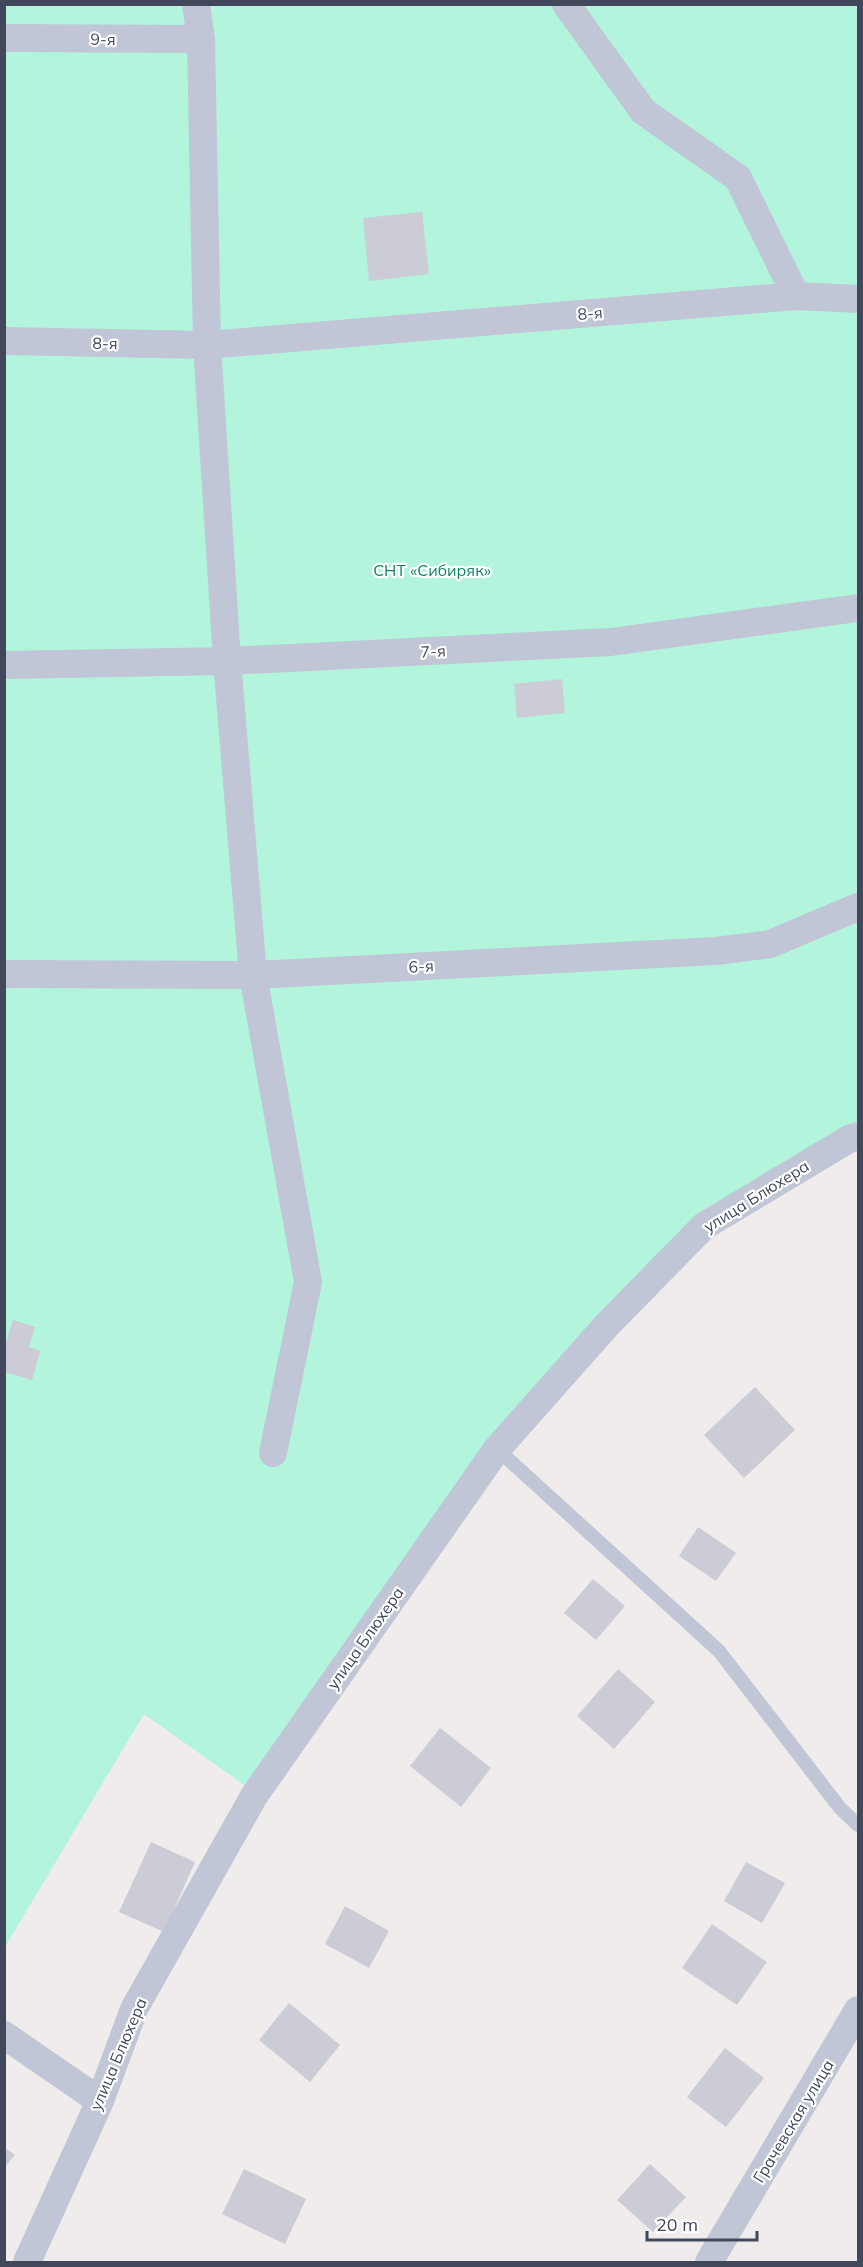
<svg xmlns="http://www.w3.org/2000/svg" width="863" height="2267" viewBox="0 0 863 2267" font-family="Mulish,sans-serif">
	<style>
		.green { fill: #b3f4dd }
		.building { fill: #cbccd5 }
		.lines { fill: none; stroke-linecap: round; stroke-linejoin: round }
		.lane { stroke: #c0c6d5; stroke-width: 14 }
		.street { stroke: #c0c6d5; stroke-width: 28 }
		.labels { text-anchor: middle; stroke-width: 4.5; stroke-linejoin: round; paint-order: stroke }
		.street-label { font-size: 16px; fill: #42485b; stroke: #fff }
		.park-label { font-size: 16px; fill: #0b8468; stroke: #fff }
	</style>
	<rect width="100%" height="100%" fill="#efeceb"/>
	<path class="green" d="M5 5H858V1135L634 1291 254 1792 144 1714 5 1947Z"/>
	<path class="building" d="M422 212 429 274 369 281 363 218Z
		M562 679 565 713 517 718 514 684Z
		M13 1320 35 1327 29 1347 40 1351 32 1380 4 1372V1348Z
		M755 1387 795 1430 744 1478 704 1435Z
		M698 1527 736 1553 716 1581 679 1556Z
		M593 1579 625 1606 596 1640 564 1613Z
		M618 1669 655 1702 614 1749 577 1716Z
		M440 1728 491 1768 461 1807 410 1766Z
		M151 1842 195 1862 164 1932 119 1912Z
		M746 1862 785 1883 762 1923 724 1901Z
		M345 1906 389 1931 369 1968 325 1944Z
		M712 1924 767 1962 737 2005 682 1968Z
		M289 2003 340 2045 310 2082 259 2040Z
		M725 2048 764 2078 726 2127 687 2097Z
		M4 2147 15 2155 4 2168Z
		M650 2164 686 2197 653 2232 617 2200Z
		M244 2169 306 2199 285 2244 222 2214Z"/>
	<g class="lines">
		<path class="lane" d="M497 1449 719 1651 840 1808 858 1825"/>
		<path class="street" d="M196 4 201 39 207 345 227 661 253 975 308 1282 273 1453
			M4 38 201 39
			M796 296 858 299
			M4 341 207 345 796 296 738 178 643 111 566 4
			M4 665 227 661 611 642 858 608
			M4 974 253 975 716 951 770 944 858 907
			M4 2035 100 2101
			M27 2262 100 2101 134 2009 254 1796 497 1449 606 1326 704 1226 849 1139 858 1136
			M709 2262 858 2010"/>
	</g>
	<g class="labels">
		<g class="street-label">
			<text transform="translate(103 39) rotate(1)" y="6">9-я</text>
			<text transform="translate(590 313) rotate(-5)" y="6">8-я</text>
			<text transform="translate(105 343) rotate(1)" y="6">8-я</text>
			<text transform="translate(433 651) rotate(-3)" y="6">7-я</text>
			<text transform="translate(421 966) rotate(-3)" y="6">6-я</text>
			<text transform="translate(756 1196) rotate(-32)" y="6">улица Блюхера</text>
			<text transform="translate(365 1638) rotate(-55)" y="6">улица Блюхера</text>
			<text transform="translate(118 2054) rotate(-67)" y="6">улица Блюхера</text>
			<text transform="translate(793 2121) rotate(-59)" y="6">Грачевская улица</text>
		</g>
		<g class="park-label">
			<text x="432" y="576">СНТ «Сибиряк»</text>
		</g>
	</g>
	<rect width="863" height="2267" fill="none" stroke="#42485b" stroke-width="12"/>
	<path d="M647 2231v9h110v-9" fill="none" stroke="#42485b" stroke-width="3"/>
	<text x="656" y="2231" font-size="18" fill="#42485b" stroke="#ffffff" stroke-width="4.5" paint-order="stroke">20 m</text>
</svg>
